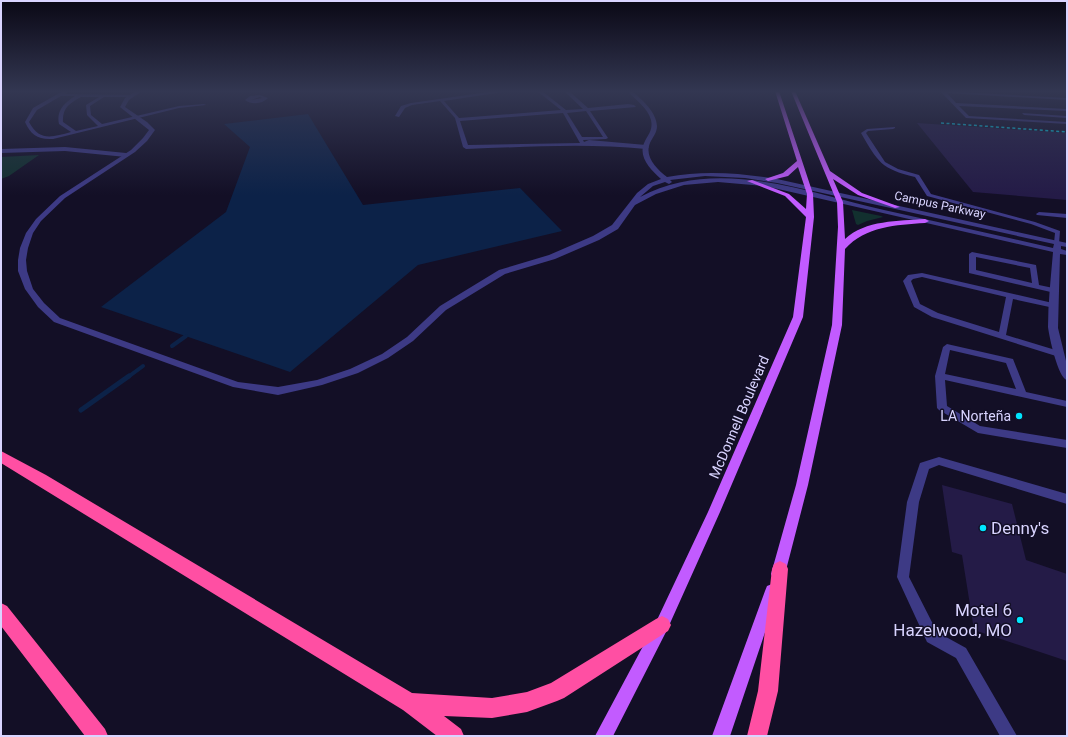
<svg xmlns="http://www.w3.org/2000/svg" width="1068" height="737" viewBox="0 0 1068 737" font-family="Roboto,sans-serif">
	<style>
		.green { fill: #12302f }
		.water { fill: #0c2248 }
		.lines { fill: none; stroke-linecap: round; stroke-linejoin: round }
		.stream-far1 { stroke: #0c2248; stroke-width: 4 }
		.stream { stroke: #0c2248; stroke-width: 5 }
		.building { fill: #241b47 }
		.lane { fill: #3d3a85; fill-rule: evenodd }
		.street { fill: #3d3a85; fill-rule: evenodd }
		.primary { fill: #c25bff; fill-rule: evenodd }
		.highway { fill: #ff4fa3; fill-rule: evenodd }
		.rail { stroke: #00e5ff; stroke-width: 1.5; stroke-dasharray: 3 2.5; stroke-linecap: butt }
		.poi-dot { fill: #00e5ff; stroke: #130f26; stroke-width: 1.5 }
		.labels { text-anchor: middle; stroke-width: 3; stroke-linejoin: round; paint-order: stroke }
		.far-street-label { font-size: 12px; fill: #d9d4ff; stroke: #130f26 }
		.poi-label { font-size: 14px; fill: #d9d4ff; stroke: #130f26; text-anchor: end }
		.street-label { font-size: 14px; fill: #d9d4ff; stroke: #130f26 }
		.near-poi-label { font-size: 17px; fill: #d9d4ff; stroke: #130f26; text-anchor: start }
	</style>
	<rect width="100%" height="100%" fill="#130f26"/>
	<path class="green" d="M39 155 9 176 1 179V157Z
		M852 210 881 216 883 217 867 221 858 225 856 224Z"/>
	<path class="water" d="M308 114 363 205 520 188 562 231 418 265 290 372 101 307 226 212 250 147 224 124Z"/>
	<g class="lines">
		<path class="stream-far1" d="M172 346 186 336
			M128 377 143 366"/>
		<path class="stream" d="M81 410 129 376"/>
	</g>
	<path class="building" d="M917 123 1067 133V200L973 192Z
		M942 485 1012 504 1026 560 1067 574V661L974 630 962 555 952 552Z"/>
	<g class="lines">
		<path class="lane" d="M63 91H69L65 94 131 95 130 97H104L90 106 91 115 102 124 179 106 204 104 206 105 179 108 53 139C38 140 31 135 25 122L33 108ZM61 96H75C64 103 56 111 59 124L71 132C52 137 40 142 29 122L37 110ZM81 97H99L86 105 87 115 98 126 76 131 63 122C62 108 70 103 81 97Z
			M495 91H509L444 101 459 118 561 110 537 91H542L566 110 583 109 564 91H569L588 108 628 104 634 105 636 107 590 111 608 138 606 139 583 140 584 142 589 140 646 145 649 147 646 149C586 143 526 147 466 149L463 147 455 118 440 101 412 105 405 108 399 117 395 116 401 106 411 103ZM586 111 603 137H582L567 113ZM563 113 580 143 468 145 460 121Z
			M940 91 1067 98V100L947 93 956 103 1067 109V111L959 106 969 116 1067 122V124L966 118Z
			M1061 91H1067V93L1062 92Z
			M1022 113 1067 116V118L1024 115Z
			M895 127V128L893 129 868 131 866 133 885 162 898 169 919 175 931 194 1035 222 1060 231 1059 244H1055L1054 243 1055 233 1031 224 927 196 915 177C881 169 878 162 861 133L867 129Z
			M65 147 126 153 129 155 126 157 65 151 1 153V149Z
			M1039 212 1067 214V218L1037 215 1036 214Z
			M972 252 1036 265 1039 285 1058 289 1059 291 1055 293 969 273V254ZM976 257 1030 268 1032 283 976 270Z
			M922 273 1057 304 1058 306 1054 308 1013 299 1006 335 1062 352 1063 354 1059 357 1056 356 932 317 914 307 903 281 908 275ZM922 277 1006 297 999 332 938 313 920 304 911 281 913 279Z
			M947 344 1013 359 1026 392 1067 401V407L945 380 947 406 980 426 1067 440V448L978 433 939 410 937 408 935 376 943 347ZM950 350 1006 363 1016 389 945 374Z
			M939 457 1067 494V504L939 465 929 469 919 502 909 577 937 632 966 648 1017 736H1000L956 658 927 642 897 577 907 502 920 463Z"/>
		<path class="street" d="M136 91H142L129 100 125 107 147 122 155 130 147 141 135 152 65 198 41 221 33 233 28 248 26 260 27 271 33 289 44 303 60 318 238 382 278 387 317 380 350 369 382 354 407 337 440 306 499 270 549 255 593 236 612 225 637 193 648 184 661 179C650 169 637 156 645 141 649 134 653 129 651 120 648 108 636 100 627 91H632C642 100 656 111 657 126 657 133 652 138 650 143 644 157 657 169 667 177 704 170 740 173 777 179L1067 243V247L1061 246V249L1067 251V255L1060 254 1058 328 1067 365V380C1058 378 1049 336 1048 327 1048 302 1051 277 1053 252L765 186 718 182 684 185 656 194 635 205 618 229 599 240 555 259 505 274 446 310 413 341 388 358 358 373 322 385 278 395 233 387 54 322 38 307 25 289 18 271V260L20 248 26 233 36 219 60 196 131 150 143 138 149 130 120 107 125 98ZM705 176 745 178 777 183 1054 244 1053 248C997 235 941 223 884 210 806 192 717 156 640 197L653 186 665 182 669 184 672 182 670 180Z
			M260 95 268 98C262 104 252 105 245 100L250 96ZM260 97 262 98 251 100Z"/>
		<path class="primary" d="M775 91H779L813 194 814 217 803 317 720 512 667 630 613 736H595L657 620 708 512 793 317 806 217 785 196 747 181 752 180 789 194 806 209 807 194 798 167 788 176 768 181 765 179 783 173 797 161Z
			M791 91H795L830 171 862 193 900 207 895 208 858 195 833 179 843 202 845 239C865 220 899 221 925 219L929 221 925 223C896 225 866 226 845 249L842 325 808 485 785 574 783 579 778 580 773 579 771 574 796 485 832 325 838 227 837 202Z
			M772 584 777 586 779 591 730 736H712L765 591 767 586Z"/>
		<path class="highway" d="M1 451 46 475 412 693 492 698 527 692 551 683 656 619 662 616 668 619 671 625 668 631 564 698 557 701 527 712 492 718 444 716 461 729 464 736H437L403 710 1 463Z
			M780 561 786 564 788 569 778 691 767 736H747L758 691 772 569 774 564Z
			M1 603 7 606 105 729 108 736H85L1 626Z"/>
		<path class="rail" d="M941 123 1067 132"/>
	</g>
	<linearGradient id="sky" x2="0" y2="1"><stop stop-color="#0a0815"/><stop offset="0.47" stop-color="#333752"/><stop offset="1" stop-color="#333752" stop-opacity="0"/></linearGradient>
	<rect width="1068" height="195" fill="url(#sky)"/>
	<g class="poi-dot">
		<circle cx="1019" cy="416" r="4"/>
		<circle cx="983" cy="528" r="4"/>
		<circle cx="1020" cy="620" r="4"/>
	</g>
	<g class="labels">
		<g class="far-street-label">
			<text transform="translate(940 205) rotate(12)" y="4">Campus Parkway</text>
		</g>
		<g class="poi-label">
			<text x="1011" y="421">LA Norteña</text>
		</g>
		<g class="street-label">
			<text transform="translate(739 417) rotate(-67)" y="5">McDonnell Boulevard</text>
		</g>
		<g class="near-poi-label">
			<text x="991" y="534">Denny's</text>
			<text x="1012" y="616" text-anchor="end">Motel 6<tspan x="1012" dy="20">Hazelwood, MO</tspan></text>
		</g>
	</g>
	<rect width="1068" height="737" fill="none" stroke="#d9d4ff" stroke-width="4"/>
</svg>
